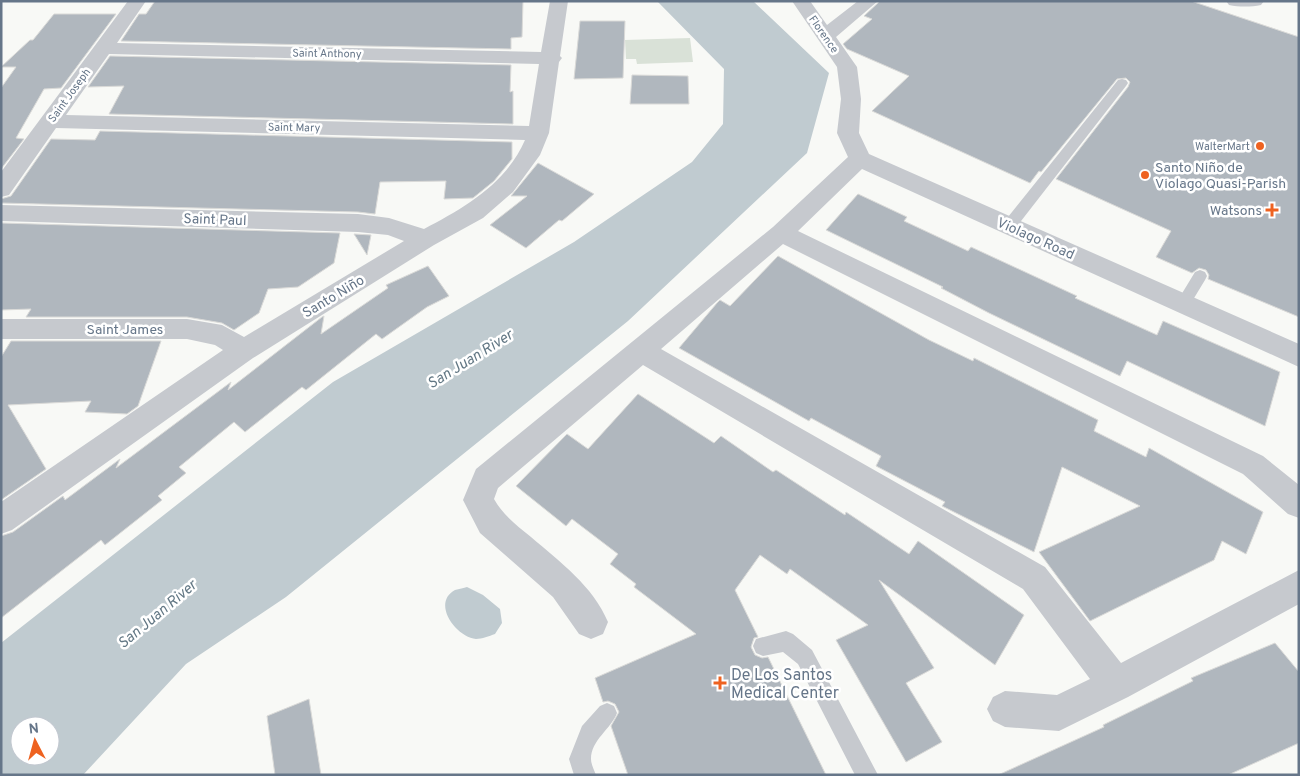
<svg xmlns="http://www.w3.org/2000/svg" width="1300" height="776" viewBox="0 0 1300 776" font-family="Overpass,sans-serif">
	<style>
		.green { fill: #d9e1d7 }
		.water { fill: #c0cbd0; fill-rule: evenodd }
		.building { fill: #b0b7be; stroke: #dadad8 }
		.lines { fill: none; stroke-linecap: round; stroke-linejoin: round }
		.service { fill: #c6c9ce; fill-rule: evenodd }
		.minor { fill: #c6c9ce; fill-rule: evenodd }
		.poi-dot { fill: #ee6220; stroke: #fff; stroke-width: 2 }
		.labels { text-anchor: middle; stroke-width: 5; stroke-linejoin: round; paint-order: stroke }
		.far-street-label { font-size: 11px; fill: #667689; stroke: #fff }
		.far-poi-label { font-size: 11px; fill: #667689; stroke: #fff; text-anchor: end }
		.poi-label { font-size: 14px; fill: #667689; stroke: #fff; text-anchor: start }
		.street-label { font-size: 14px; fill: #667689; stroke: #fff }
		.water-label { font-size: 15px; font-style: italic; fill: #627784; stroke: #fff }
		.near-poi-label { font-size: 16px; fill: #667689; stroke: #fff; text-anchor: start }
	</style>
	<rect width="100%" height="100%" fill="#f8f9f6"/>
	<path class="green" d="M690 38 693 62 637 64 636 59H626L625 40Z"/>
	<path class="water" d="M657 1H753L829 73 807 153 628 321 286 597 186 664 83 775H1V643L333 382 574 242 692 162 723 124 724 69ZM20 726H50V756H20Z
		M467 587 483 595 500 609 502 623 495 634C489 636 482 639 476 639 456 637 431 603 455 590 459 589 464 588 467 587Z"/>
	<path class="building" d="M155 1H523L522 37 511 38V49L121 41 139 14H146Z
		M880 1H1191L1299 37V317L1208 279 1209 275 1206 270 1199 268 1192 273 1156 257 1171 231 1056 179 1128 87 1130 82 1126 78 1117 79 1041 172 1039 171 1030 183 872 111 909 76 847 49 843 44 872 19 864 16Z
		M54 14H116L61 88 44 89 16 138 24 139 1 169V88L16 67H1L30 40H33Z
		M580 21H625L623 78 574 79Z
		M110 56 511 65 510 92 513 91V124L109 114 124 86 88 87Z
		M632 75 688 76 689 104H630Z
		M100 131 512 142V159L494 181 473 198 444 199 446 181 380 182 375 214 358 212 1 203V199L11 196 51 139 95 140Z
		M538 163 594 194 562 221 559 220 526 248 490 225 527 196H511Z
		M858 194 907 217 904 221 968 251 971 247 1077 296 1075 298 1157 335 1163 321 1280 372 1265 426 1127 361 1120 376 989 313 941 288 943 287 826 230Z
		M1 223 340 233 334 263 298 287 268 289 259 313 234 330 222 323 187 317H26L31 309 1 310Z
		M354 234 371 235 367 255Z
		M778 256 929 340 973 361 974 358 1098 420 1094 431 1146 457 1149 448 1263 512 1246 554 1222 541 1214 560 1090 621 1039 552 1140 506 1062 467 1034 552 942 506 945 502 876 466 881 456 811 418 809 421 679 348 717 303 720 300 730 306Z
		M428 266 449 296 427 307 382 339 376 334 306 390 302 387 245 432 234 422 179 467 186 473 158 496 162 500 105 545 101 540 1 618V536L13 532 63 496 65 500 120 459 116 468 231 382 228 390 322 317 324 316 321 334 388 288 386 285Z
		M11 341H161L138 406 127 414 85 412 91 401 8 405 46 469 1 500V357Z
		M638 394 714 443 721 436 773 472 776 470 845 515 846 512 909 554 918 541 1024 615 995 665 879 580 934 668 906 683 942 742 906 762 836 640 868 625 790 569 787 574 760 555 735 590 758 637 754 638 751 647 755 655 762 658 768 657 826 775H628L611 726 619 712 615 704 608 701 603 702 595 678 696 634 634 587 636 584 610 564 618 554 572 519 566 526 516 486 567 434 588 449Z
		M1275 643 1299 672V743L1228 775H998L1104 727 1103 725 1193 681 1191 678Z
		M309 699 321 775H275L267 716Z"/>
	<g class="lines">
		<path class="service" d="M1122 79 1126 80 1128 83 1126 86 1014 230H1004L1002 226 1004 222 1118 80Z
			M1200 270 1205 272 1207 276 1205 280 1188 308 1183 310 1178 308 1175 304 1178 300 1195 272Z
			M786 631 793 634 812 650 878 775H855L798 664 783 652 763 656 756 653 753 646 756 639Z
			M607 703 614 706 617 713C611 729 591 740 591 759 591 764 594 770 596 775H574L569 759 582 726 600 706Z"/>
		<path class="minor" d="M128 1H146L117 43 541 52 550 1H568L560 56 562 58 559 62 549 133 540 155 513 192 483 218 434 245 253 358 12 530 1 534V502L223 350 215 345 187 339H1V319H187L222 325 244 337 404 241 388 235 358 232 1 221V205L358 214 389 218 424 229C464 208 506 184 525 140L56 128 9 195 1 197V172ZM109 54 539 64 529 126 66 115Z
			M792 1H810L827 25 858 1H878L836 37 857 67 861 99 859 133 869 154 1299 344V367L862 169 798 231 1263 456 1299 485V518L1288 514 1243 474 783 244 661 349 1045 567 1121 663 1299 570V604L1128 697 1059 731 1005 727 993 721 987 709 993 697 1005 691 1057 695 1090 679 1023 589 643 365 498 488 494 499C503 515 516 525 531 537 560 562 593 586 608 622L603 634 591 639 579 634 553 597 480 533 463 500 476 469 773 227 848 157 837 133 841 99 837 67Z
			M1226 1H1264L1261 5C1251 7 1239 7 1229 5Z"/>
	</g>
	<g class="poi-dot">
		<circle cx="1260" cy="146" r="5"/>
		<circle cx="1145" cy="175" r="5"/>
		<path d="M1269.5 202.5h5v5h5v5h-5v5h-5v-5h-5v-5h5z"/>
		<path d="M717.5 675.5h5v5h5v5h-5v5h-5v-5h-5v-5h5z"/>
	</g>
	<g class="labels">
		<g class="far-street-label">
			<text transform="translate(824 34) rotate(55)" y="4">Florence</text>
			<text transform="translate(327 53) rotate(1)" y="4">Saint Anthony</text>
			<text transform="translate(69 95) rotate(-54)" y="4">Saint Joseph</text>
			<text transform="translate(294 127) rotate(1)" y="4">Saint Mary</text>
		</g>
		<g class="far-poi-label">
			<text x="1250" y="150">WalterMart</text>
		</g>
		<g class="poi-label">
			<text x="1155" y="172">Santo Niño de<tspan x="1155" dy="16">Violago Quasi-Parish</tspan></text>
			<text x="1262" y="215" text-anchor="end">Watsons</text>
		</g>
		<g class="street-label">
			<text transform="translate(215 219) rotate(2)" y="5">Saint Paul</text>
			<text transform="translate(1036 238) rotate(24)" y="5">Violago Road</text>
			<text transform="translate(333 296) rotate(-31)" y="5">Santo Niño</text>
			<text x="125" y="334">Saint James</text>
		</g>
		<g class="water-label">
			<text transform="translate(470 359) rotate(-32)" y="5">San Juan River</text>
			<text transform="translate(157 614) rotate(-40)" y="5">San Juan River</text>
		</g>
		<g class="near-poi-label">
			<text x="731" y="680">De Los Santos<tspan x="731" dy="18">Medical Center</tspan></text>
		</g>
	</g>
	<rect width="1300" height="776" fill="none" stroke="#667689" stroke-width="5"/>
	<g transform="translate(35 741) rotate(354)"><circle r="24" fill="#ffffff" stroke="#c2c8d0"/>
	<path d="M0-4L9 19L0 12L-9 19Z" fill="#ee6220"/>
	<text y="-8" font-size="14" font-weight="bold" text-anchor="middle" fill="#667689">N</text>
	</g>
</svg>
